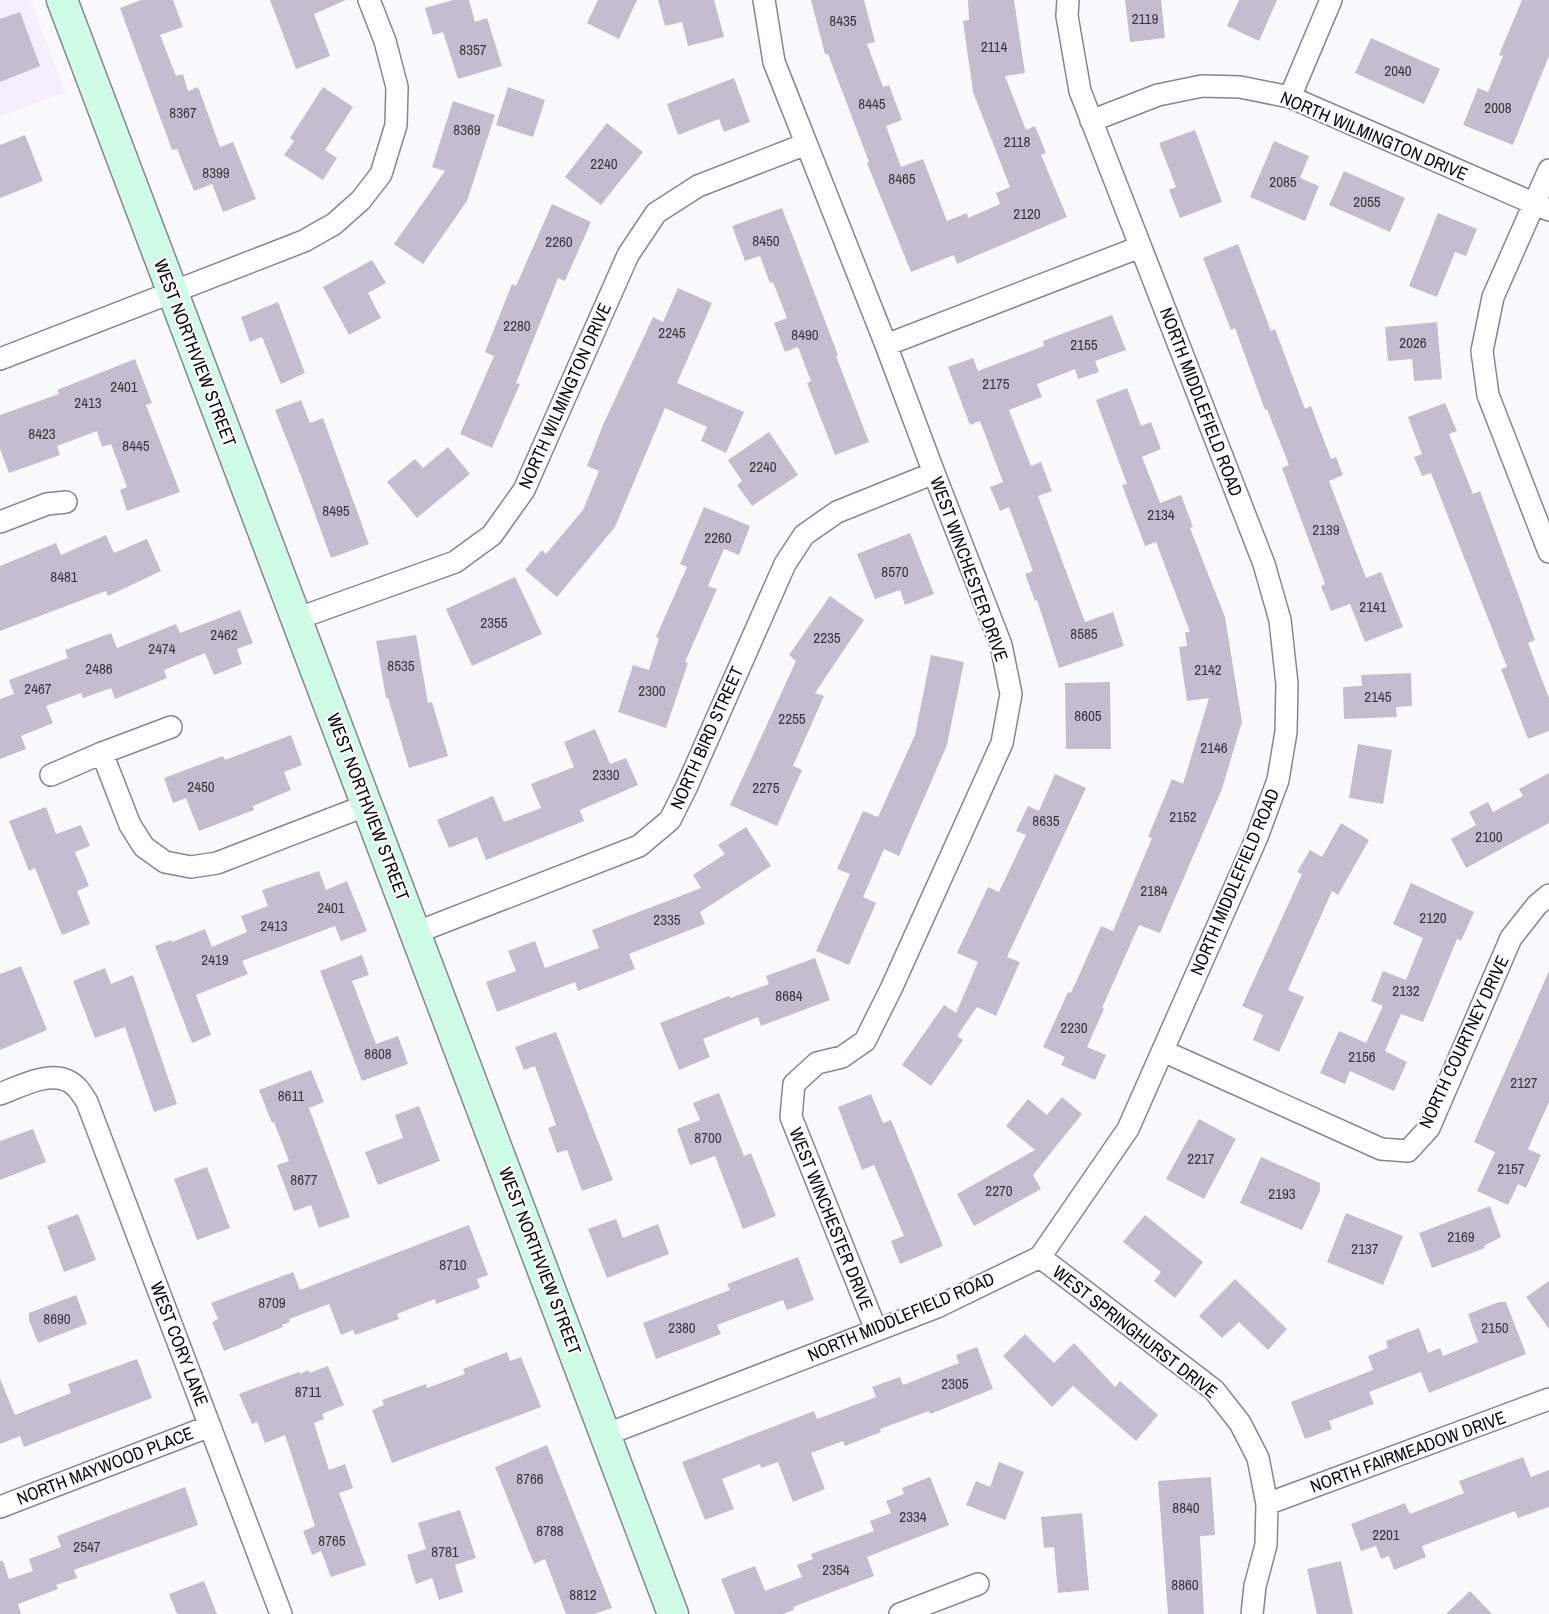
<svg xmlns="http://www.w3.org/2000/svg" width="1549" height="1614" viewBox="0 0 1549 1614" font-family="'Archivo Narrow',sans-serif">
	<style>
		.built { fill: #f4eefe }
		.building { fill: #c4bdcf }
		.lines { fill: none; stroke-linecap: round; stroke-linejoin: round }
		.street-casing { stroke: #8a8394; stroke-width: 24 }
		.secondary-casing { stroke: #8a8394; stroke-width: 33 }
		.street { stroke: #fff; stroke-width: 21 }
		.secondary { stroke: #cffce6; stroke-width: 30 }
		.labels { text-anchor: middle; stroke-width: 4.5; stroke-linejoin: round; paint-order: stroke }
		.number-label { font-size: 15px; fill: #3b3840 }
		.street-label { font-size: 18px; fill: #0d0b11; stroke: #fff }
	</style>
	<rect width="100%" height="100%" fill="#faf9fd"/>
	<path class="built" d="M0 0H30L65 92 0 116Z"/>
	<path class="building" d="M141 0H173L183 27 160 35 176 76 183 74 188 91 198 87 220 147 233 142 256 199 223 212 212 184 194 191 177 149 172 150 120 8Z
		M270 0H346L314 14 330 56 296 69Z
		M453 0H469L475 22 487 18 502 66 458 79 443 32 433 35 425 8Z
		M598 0H637L619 39 587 23Z
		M658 0H714L724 37 688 46 682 22 665 26Z
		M811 0H864L875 42 867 44 883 87 889 85 902 120 886 126 901 167 923 159 947 221 967 213 968 218 1000 204 996 193 1010 187 973 92 963 21 969 20 968 0H1014L1025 73 1005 76 1026 130 1035 126 1046 153 1041 155 1067 217 957 264 954 255 911 272 867 163 869 162 828 54H825Z
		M1125 0H1161L1165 38 1130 42Z
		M1239 0H1277L1259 41 1227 26Z
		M1522 0H1549V56L1513 145 1463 125 1478 88 1488 92 1503 56 1499 55Z
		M20 12 40 66 0 82V19Z
		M1371 38 1440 69 1424 104 1355 73Z
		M734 78 750 122 724 132 719 119 678 135 667 104Z
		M323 87 353 107 325 150 337 158 323 180 284 155 294 141 290 138Z
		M508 87 545 100 533 137 496 125Z
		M453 101 495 115 467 201 423 264 394 244 445 171 432 167Z
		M607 123 643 152 601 205 565 177Z
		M1195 130 1222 202 1180 218 1169 190 1176 187 1159 143Z
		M25 135 43 181 0 198V145Z
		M1274 141 1309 156 1300 178 1319 186 1305 221 1250 197Z
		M1344 171 1405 198 1390 232 1329 205Z
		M552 204 591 222 565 281 558 278 516 383 520 384 492 448 460 434 494 356 485 352 512 284 516 286Z
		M782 208 838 355 836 356 869 442 835 455 807 383 811 381 798 347 785 352 774 323 787 318 773 282 770 283 760 256 745 261 732 226Z
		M1438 213 1477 229 1466 256 1455 252 1437 297 1409 286Z
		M1238 244 1271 331 1275 329 1305 409 1311 406 1331 459 1336 457 1343 475 1329 481 1366 578 1381 572 1403 627 1365 642 1350 604 1331 611 1321 586 1325 584 1282 468 1289 465 1267 409 1265 410 1235 328 1231 330 1203 258Z
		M372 260 386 283 368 293 381 318 349 335 323 287Z
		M678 288 712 303 677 383 744 412 726 453 701 441 707 427 665 408 615 527 557 597 525 570 542 550 546 554 583 510 599 471 587 466 603 425 653 317 663 322Z
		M278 302 305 373 281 384 262 337 250 342 241 317Z
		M1112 315 1126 350 1095 361 1099 372 1078 379 1075 369 1037 384 1042 397 1009 410 1031 466 1041 462 1052 491 1038 496 1085 622 1113 612 1124 646 1059 668 1037 600 1035 601 1025 574 1033 571 1009 507 1000 511 990 487 1003 482 980 421 970 425 948 367 973 358 978 371 1044 346 1043 341Z
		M1437 322 1442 379 1414 381 1412 359 1388 361 1385 327Z
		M135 359 152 403 146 405 180 492 127 511 120 490 127 487 111 444 102 447 97 431 57 446 60 455 9 473 0 449V415L59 394 57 390Z
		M1127 388 1141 426 1151 422 1161 449 1142 457 1160 503 1181 495 1193 527 1190 528 1225 617 1242 722 1222 789 1160 933 1139 925 1102 1008 1104 1009 1087 1047 1106 1055 1095 1080 1061 1065 1065 1057 1043 1047 1068 992 1071 993 1101 926 1113 931 1152 838 1148 837 1172 779 1183 784 1209 698 1187 701 1179 647 1187 646 1185 632H1190L1156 542 1145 546 1122 485 1127 484 1096 400Z
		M301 400 310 423 323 418 369 544 331 558 298 468 275 410Z
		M1445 403 1457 431 1449 434 1473 494 1480 491 1535 640 1528 643 1549 698V731L1528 739 1501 669 1507 667 1431 473 1422 476 1414 457 1422 454 1408 417Z
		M769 432 798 475 752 506 737 485 742 481 728 460Z
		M448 447 470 474 417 518 387 482 415 459 423 468Z
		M704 507 750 526 739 555 724 549 708 586 717 589 685 662 688 663 666 728 618 712 633 665 649 670 659 638 656 637 687 567 680 564Z
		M910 533 934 594 905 605 900 590 875 599 857 554Z
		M106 535 114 553 147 539 161 571 108 596 106 591 0 631V566L56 543 61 555Z
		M515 577 542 634 472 666 446 609Z
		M830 596 864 620 815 693 824 696 793 766 802 770 777 826 730 805 796 661 789 655Z
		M240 610 253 643 237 649 242 664 214 675 205 653 164 670 167 678 115 699 111 688 83 698 81 693 46 706 53 723 21 736 26 749 0 759V699L14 694 9 680 68 658 65 650 111 633 117 648 176 624 180 633Z
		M416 635 428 703 432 702 448 756 409 768 388 698H386L376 641Z
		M931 655 964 662 947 745 899 856 884 849 863 897 876 903 849 965 816 951 850 874 837 869 863 811 878 817 915 735Z
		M1411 673 1412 706 1396 707 1397 717 1344 719 1343 687 1362 686 1361 675Z
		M1110 682 1111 749H1066L1065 683Z
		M595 729 610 764 626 758 638 785 580 810 584 821 486 860 477 837 449 848 437 820 493 796 504 822 541 808 531 784 574 767 564 742Z
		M291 735 302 765 284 772 291 790 253 806 254 810 199 831 186 798 173 803 164 778 223 756 225 760Z
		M1358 744 1392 750 1383 804 1349 798Z
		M1549 773V823L1466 868 1451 839 1476 825 1469 812 1488 802 1493 812 1523 796 1519 789Z
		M1055 774 1086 788 1007 957 1020 962 996 1016 977 1007 957 1036 963 1040 931 1086 902 1065 944 1005 956 1013 978 962 957 953 988 887 999 892 1026 835 1016 831 1028 806 1039 811Z
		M46 807 56 834 81 825 90 846 75 852 89 886 77 891 90 924 62 935 35 868 29 871 9 821Z
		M1341 823 1369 840 1338 895 1332 891 1288 990 1304 997 1279 1052 1253 1040 1263 1015 1242 1006 1302 874 1297 872 1310 850 1322 857Z
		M746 827 771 866 700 912 705 924 629 954 635 969 578 991 575 982 497 1012 486 982 516 971 508 951 535 941 545 968 599 948 592 930 701 888 693 875 725 854 718 845Z
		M319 871 326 890 347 881 367 931 341 941 335 926 242 961 248 974 196 995 211 1035 192 1043 155 946 171 940 172 942 205 929 212 947 247 932 241 916 268 906 262 890Z
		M1411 883 1474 912 1461 941 1457 939 1423 1022 1401 1014 1385 1051 1407 1062 1394 1091 1350 1071 1345 1084 1320 1073 1339 1031 1366 1043 1383 1006 1371 1001 1383 971 1406 980 1423 938 1393 924Z
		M362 955 369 975 352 981 376 1044 398 1036 408 1064 362 1081 320 971Z
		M815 958 830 1000 761 1026 758 1017 703 1039 710 1057 679 1070 660 1023 729 996 730 998 769 984 766 976Z
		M21 966 47 1030 0 1050V974Z
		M105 968 111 984 133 975 177 1104 154 1112 125 1027 95 1038 73 981Z
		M1549 971V1102L1528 1149 1541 1155 1526 1188 1518 1184 1508 1205 1477 1191 1495 1152 1474 1142Z
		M556 1032 613 1180 582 1191 567 1150 557 1153 548 1128 556 1125 535 1066 524 1070 515 1047Z
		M311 1070 324 1102 309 1108 350 1217 319 1228 311 1205 294 1211 277 1165 289 1161 274 1122 272 1123 259 1090Z
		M719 1093 744 1156 751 1153 776 1216 743 1229 715 1156 690 1165 677 1129 700 1120 693 1103Z
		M871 1094 883 1123 891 1120 943 1246 900 1264 891 1241 904 1236 874 1165 862 1170 838 1107Z
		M1062 1097 1082 1114 1033 1175 1041 1189 974 1226 957 1194 1035 1150 1006 1126 1028 1099 1047 1115Z
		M419 1106 440 1161 378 1185 365 1152 403 1138 395 1115Z
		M1199 1119 1236 1139 1204 1199 1166 1179Z
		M33 1129 46 1162 0 1180V1141Z
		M1261 1157 1320 1183V1191L1302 1230 1240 1203Z
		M207 1167 230 1228 197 1240 174 1179Z
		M1490 1206 1501 1237 1484 1246 1485 1248 1432 1268 1419 1233Z
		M1346 1213 1403 1236 1383 1285 1327 1262Z
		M78 1214 96 1260 64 1272 47 1226Z
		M1145 1215 1203 1262 1175 1298 1154 1281 1161 1272 1123 1242Z
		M616 1219 623 1238 658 1224 669 1254 607 1278 588 1229Z
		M469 1225 488 1275 477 1279 480 1288 436 1304 435 1299 397 1314 399 1319 355 1335 353 1330 341 1335 329 1304 289 1319 290 1322 282 1325 283 1327 224 1351 212 1322 218 1319 211 1303 293 1272 300 1290Z
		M798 1257 814 1300 787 1310 783 1300 717 1325 721 1334 656 1359 643 1323 730 1290 727 1284Z
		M1235 1279 1287 1329 1268 1350 1239 1322 1222 1338 1199 1316Z
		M1549 1281V1329L1526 1297Z
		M76 1295 87 1324 38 1343 29 1320V1313Z
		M1499 1302H1506L1526 1354 1429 1393 1421 1372 1369 1392 1374 1404 1329 1421 1332 1429 1305 1439 1291 1402 1373 1370 1368 1356 1388 1348 1386 1341 1419 1328 1428 1353 1440 1348 1443 1356 1478 1342 1468 1314Z
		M1025 1334 1054 1363 1074 1343 1115 1387 1120 1381 1158 1415 1136 1441 1073 1386 1052 1407 1003 1356Z
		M977 1347 993 1389 930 1414 929 1411 880 1429 881 1432 845 1446 843 1441 811 1453 825 1489 793 1502 778 1462 761 1468 760 1464 722 1479 734 1509 705 1520 682 1462 814 1411 817 1419 876 1397 872 1387 900 1377 903 1385 959 1363 956 1355Z
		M507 1352 510 1361 521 1357 541 1407 392 1463 372 1410 384 1405 382 1400 426 1384 427 1388 465 1374 463 1369Z
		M137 1359 152 1398 24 1447 20 1436 0 1444V1379L15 1415 71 1393 68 1384Z
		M328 1366 344 1405 322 1414 324 1419 314 1423 329 1470 345 1464 353 1488 339 1493 366 1565 331 1577 321 1551 312 1555 303 1531 315 1526 285 1435 265 1443 257 1422 252 1424 239 1394 299 1372 300 1374 308 1370 309 1373Z
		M547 1445 612 1608 594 1614H566L545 1559 534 1564 495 1467Z
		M1523 1457 1531 1477 1549 1470V1507L1518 1518 1515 1511 1422 1546 1426 1557 1394 1570 1389 1556 1381 1559 1376 1546 1361 1551 1351 1524 1405 1503 1410 1514 1464 1493 1459 1481Z
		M999 1462 1024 1472 1005 1520 966 1505 976 1481 990 1487Z
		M930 1477 949 1525 867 1557 874 1576 793 1607 794 1610 783 1614H735L721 1579 755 1566 765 1591 802 1577 797 1565 813 1559 811 1554 874 1531 870 1521 891 1513 886 1501 904 1494 902 1488Z
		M1211 1477 1215 1535 1200 1536 1204 1614H1168L1158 1481Z
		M185 1487 198 1525 74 1570 77 1578 56 1585 58 1589 18 1604 21 1614H0V1561H3L9 1579 33 1571 29 1559 61 1547 57 1536Z
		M460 1510 476 1558 455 1565 463 1592 439 1600 432 1578 416 1584 407 1555 426 1549 418 1523Z
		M1082 1513 1089 1590 1058 1593 1054 1547 1044 1548 1041 1517Z
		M1341 1561 1353 1614H1317L1307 1569Z
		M204 1581 217 1614H177L169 1594Z
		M1470 1591 1492 1614H1446Z"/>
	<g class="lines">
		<g class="street-casing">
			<path id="street" d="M764 0 774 62 886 345 934 473 1001 645 1011 694 1002 743 891 989 865 1041 842 1057 817 1063 794 1084 791 1117 876 1330
				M1290 97 1331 0
				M1091 121 1158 95 1202 86 1240 87 1290 97 1549 210
				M1549 170 1493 297 1482 351 1488 395 1549 552
				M886 345 1140 247
				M0 359 304 241 334 224 361 200 381 174 396 125 397 87 385 41 369 0
				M0 522 47 504 66 502
				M296 619 455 562 492 535 524 490 628 255 656 213 698 186 806 144
				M102 753 130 825 144 847 165 862 191 867 217 863 367 805
				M51 775 102 753 171 727
				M415 933 639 846 670 820 687 786 785 564 804 535 837 512 934 473
				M1163 1051 1381 1149 1408 1151 1429 1128 1511 938 1537 905 1549 895
				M0 1094C19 1087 48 1071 68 1081 77 1085 82 1094 87 1102L281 1614
				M1040 1257 1214 1390 1240 1423 1258 1458 1267 1504 1266 1545 1255 1586 1252 1614
				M605 1435 937 1307 1040 1257 1128 1129 1257 837 1278 780 1286 732 1287 684 1280 620 1264 564 1080 91 1067 16 1068 0
				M1267 1504 1549 1399
				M0 1507 210 1426
				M900 1614 978 1584"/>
		</g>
		<g class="secondary-casing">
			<path id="secondary" d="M62 0 673 1614"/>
		</g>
		<use href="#street" class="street"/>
		<use href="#secondary" class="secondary"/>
	</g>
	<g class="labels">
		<g class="number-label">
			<text x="1145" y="24">2119</text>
			<text x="843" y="26">8435</text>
			<text x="994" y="52">2114</text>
			<text x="473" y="55">8357</text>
			<text x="1398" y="76">2040</text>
			<text x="872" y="109">8445</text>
			<text x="1498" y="113">2008</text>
			<text x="183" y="118">8367</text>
			<text x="467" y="135">8369</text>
			<text x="1017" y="147">2118</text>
			<text x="604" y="169">2240</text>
			<text x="216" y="178">8399</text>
			<text x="902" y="184">8465</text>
			<text x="1283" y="187">2085</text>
			<text x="1367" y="207">2055</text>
			<text x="1027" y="219">2120</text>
			<text x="766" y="246">8450</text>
			<text x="559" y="247">2260</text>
			<text x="517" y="331">2280</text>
			<text x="672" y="338">2245</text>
			<text x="805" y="340">8490</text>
			<text x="1413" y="348">2026</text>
			<text x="1084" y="350">2155</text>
			<text x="996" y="389">2175</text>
			<text x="124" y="392">2401</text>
			<text x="88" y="408">2413</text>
			<text x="42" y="439">8423</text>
			<text x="136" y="451">8445</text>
			<text x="763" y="472">2240</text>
			<text x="336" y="516">8495</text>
			<text x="1161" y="520">2134</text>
			<text x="1326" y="535">2139</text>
			<text x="718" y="543">2260</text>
			<text x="895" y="577">8570</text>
			<text x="64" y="582">8481</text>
			<text x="1373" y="612">2141</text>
			<text x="494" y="628">2355</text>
			<text x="1084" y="639">8585</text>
			<text x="224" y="640">2462</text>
			<text x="827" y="643">2235</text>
			<text x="162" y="654">2474</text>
			<text x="401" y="671">8535</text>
			<text x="99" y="674">2486</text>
			<text x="1208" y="675">2142</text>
			<text x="38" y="694">2467</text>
			<text x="652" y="696">2300</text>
			<text x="1378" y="702">2145</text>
			<text x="1088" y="721">8605</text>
			<text x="792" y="724">2255</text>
			<text x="1214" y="753">2146</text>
			<text x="606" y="780">2330</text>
			<text x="201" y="792">2450</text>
			<text x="766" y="793">2275</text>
			<text x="1183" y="822">2152</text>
			<text x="1046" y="826">8635</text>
			<text x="1489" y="842">2100</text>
			<text x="1154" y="896">2184</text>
			<text x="331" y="913">2401</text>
			<text x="1433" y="923">2120</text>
			<text x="667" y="925">2335</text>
			<text x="274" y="931">2413</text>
			<text x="215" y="965">2419</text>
			<text x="1406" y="996">2132</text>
			<text x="789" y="1001">8684</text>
			<text x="1074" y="1033">2230</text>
			<text x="378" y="1059">8608</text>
			<text x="1362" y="1062">2156</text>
			<text x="1524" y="1088">2127</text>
			<text x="291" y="1101">8611</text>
			<text x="708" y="1143">8700</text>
			<text x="1201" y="1164">2217</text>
			<text x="1511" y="1174">2157</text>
			<text x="304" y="1185">8677</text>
			<text x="999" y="1196">2270</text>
			<text x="1282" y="1199">2193</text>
			<text x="1461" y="1242">2169</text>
			<text x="1365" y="1254">2137</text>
			<text x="453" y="1270">8710</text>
			<text x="272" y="1308">8709</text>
			<text x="57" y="1324">8690</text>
			<text x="682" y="1333">2380</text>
			<text x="1495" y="1333">2150</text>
			<text x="955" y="1389">2305</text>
			<text x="308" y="1397">8711</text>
			<text x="530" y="1484">8766</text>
			<text x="1186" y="1513">8840</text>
			<text x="913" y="1522">2334</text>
			<text x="550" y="1536">8788</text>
			<text x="1386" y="1540">2201</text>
			<text x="332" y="1546">8765</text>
			<text x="87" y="1552">2547</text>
			<text x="445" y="1557">8781</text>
			<text x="836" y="1575">2354</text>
			<text x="1185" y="1590">8860</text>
			<text x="583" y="1600">8812</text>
		</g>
		<g class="street-label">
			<text transform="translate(1374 136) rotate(23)" y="6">NORTH WILMINGTON DRIVE</text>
			<text transform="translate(195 353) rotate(69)" y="6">WEST NORTHVIEW STREET</text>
			<text transform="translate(565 396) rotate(-66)" y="6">NORTH WILMINGTON DRIVE</text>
			<text transform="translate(1201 402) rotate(69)" y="6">NORTH MIDDLEFIELD ROAD</text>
			<text transform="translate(969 569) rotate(70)" y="6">WEST WINCHESTER DRIVE</text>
			<text transform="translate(707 738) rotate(-66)" y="6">NORTH BIRD STREET</text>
			<text transform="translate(368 807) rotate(69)" y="6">WEST NORTHVIEW STREET</text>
			<text transform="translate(1235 882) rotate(-67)" y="6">NORTH MIDDLEFIELD ROAD</text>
			<text transform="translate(1464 1042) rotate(-65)" y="6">NORTH COURTNEY DRIVE</text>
			<text transform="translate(831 1219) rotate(68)" y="6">WEST WINCHESTER DRIVE</text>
			<text transform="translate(540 1261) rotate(69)" y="6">WEST NORTHVIEW STREET</text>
			<text transform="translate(901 1317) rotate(-23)" y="6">NORTH MIDDLEFIELD ROAD</text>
			<text transform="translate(1135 1332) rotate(38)" y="6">WEST SPRINGHURST DRIVE</text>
			<text transform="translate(179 1344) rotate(69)" y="6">WEST CORY LANE</text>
			<text transform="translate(1408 1452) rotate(-20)" y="6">NORTH FAIRMEADOW DRIVE</text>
			<text transform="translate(105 1466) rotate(-21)" y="6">NORTH MAYWOOD PLACE</text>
		</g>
	</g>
</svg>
